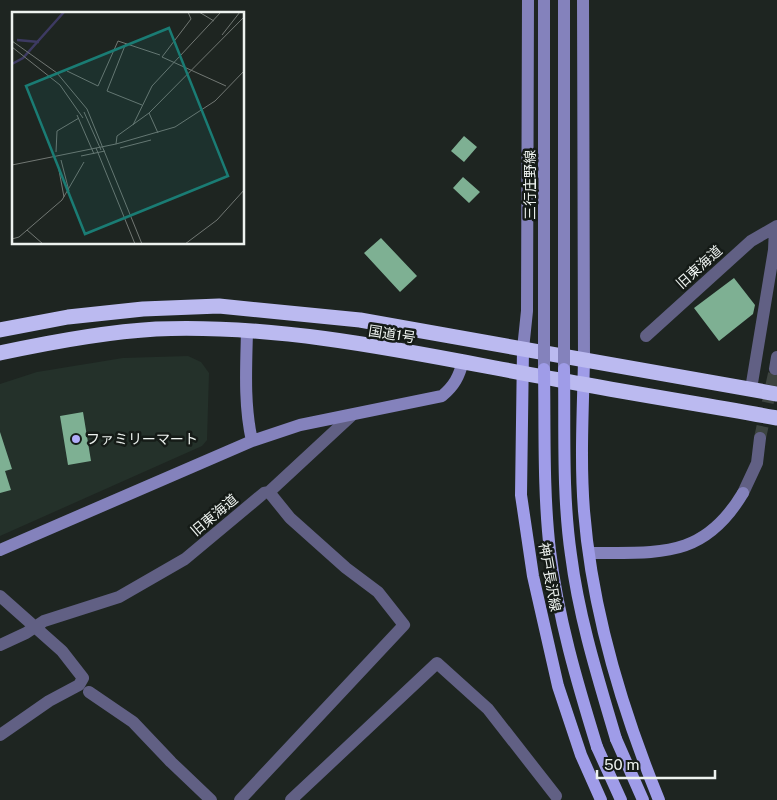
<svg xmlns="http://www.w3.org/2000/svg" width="777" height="800" viewBox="0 0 777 800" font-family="'Public Sans','Noto Sans JP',sans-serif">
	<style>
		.built { fill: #24312a }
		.building { fill: #7eb093 }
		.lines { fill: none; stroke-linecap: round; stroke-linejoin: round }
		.street-tunnel { stroke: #3d4440; stroke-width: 12; stroke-dasharray: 12 6; stroke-linecap: butt }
		.street { stroke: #616084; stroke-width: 12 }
		.secondary { stroke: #8482bc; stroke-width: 12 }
		.primary { stroke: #9f9ce8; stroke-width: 12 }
		.highway { stroke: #bbbaf0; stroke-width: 15 }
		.secondary-bridge { stroke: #8482bc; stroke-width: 12 }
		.primary-bridge { stroke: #9f9ce8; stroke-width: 12 }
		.poi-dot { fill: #b1adfa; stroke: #151b17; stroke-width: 2 }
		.labels { text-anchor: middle; stroke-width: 5; stroke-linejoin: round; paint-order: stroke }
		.street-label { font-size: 14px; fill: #edf2ef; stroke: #151b17 }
		.poi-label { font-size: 14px; fill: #edf2ef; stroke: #151b17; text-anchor: start }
		.inset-river { fill: none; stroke: #3d3a62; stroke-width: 2.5 }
		.inset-road { fill: none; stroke: #717773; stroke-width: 1 }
		.view { fill: #1a7c74; fill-opacity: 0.15; stroke: #1a7c74; stroke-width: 2.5 }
		.inset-edge { fill: none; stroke: #edf2ef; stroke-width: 2.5 }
	</style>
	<rect width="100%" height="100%" fill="#1e2521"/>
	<path class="built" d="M188 356 201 362 209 373 207 440 202 446 0 536V384L37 372 123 358Z"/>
	<path class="building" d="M464 136 477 147 464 162 451 151Z
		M463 177 480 192 469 203 453 188Z
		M381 238 417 276 400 292 364 253Z
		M734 278 755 305 753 314 719 341 694 308Z
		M83 412 91 461 68 465 60 416Z
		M0 432 12 469 5 471 11 490 0 493Z"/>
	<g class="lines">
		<path class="street-tunnel" d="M760 438 775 369"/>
		<path class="street" d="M646 336 751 241 777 226
			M775 369 777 357
			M751 389 774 250 775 228
			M743 493 757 463 760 438
			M0 596 62 651 83 678 79 685 49 701 0 735
			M0 645 26 633 44 621 119 597 185 559 264 493 269 492 351 416
			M89 692 133 722 171 762 211 800
			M240 800 404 625 378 592 346 568 290 518 269 492
			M291 800 437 663 488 709 556 796"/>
		<path class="secondary" d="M583 0 584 359
			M247 332C246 369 244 405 252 441
			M523 349 527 311 528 0
			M0 550 252 441 300 425 442 396C454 386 459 377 463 361
			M589 553C659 552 703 560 743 493"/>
		<path class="primary" d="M523 349 521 495 533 576 558 686 581 755 601 800
			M584 359C583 410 580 460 584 511 592 611 621 707 659 800
			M616 739 643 800
			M597 747 621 800"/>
		<path class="highway" d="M0 330 68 317 143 309 219 306 360 320 777 394
			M0 353C51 342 104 332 156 329 297 323 444 360 582 384 647 396 712 406 777 418"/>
		<path class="secondary-bridge" d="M544 0V369
			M564 369V0"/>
		<path class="primary-bridge" d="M544 369C545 430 543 491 550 551 558 618 577 682 597 747
			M564 369C565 430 562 493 571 555 579 618 598 678 616 739"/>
	</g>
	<circle class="poi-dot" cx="76" cy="439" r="5"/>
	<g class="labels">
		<g class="street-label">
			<text transform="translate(530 185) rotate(-90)" y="5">三行庄野線</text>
			<text transform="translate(699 267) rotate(-42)" y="5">旧東海道</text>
			<text transform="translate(392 334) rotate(9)" y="5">国道1号</text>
			<text transform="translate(214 515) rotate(-40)" y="5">旧東海道</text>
			<text transform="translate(550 577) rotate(80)" y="5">神戸長沢線</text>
		</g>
		<g class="poi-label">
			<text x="86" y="444">ファミリーマート</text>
		</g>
	</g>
	<g transform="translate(12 12)">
		<rect width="232" height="232" fill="#1e2521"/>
		<path class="inset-river" d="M5 28 27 30M0 52 11 46 52 0"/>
		<path class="inset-road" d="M176 0 179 7 150 45 214 74M187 0 202 9M210 23 228 0M0 29 45 61 75 97 130 232M114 31 95 79 130 93M0 35 48 73 71 106M55 59 86 74 106 29 148 43M72 100 89 138M137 101 146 121M65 103 82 142M121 113 140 74 209 0M104 132 105 124 137 101 233 4M84 136 123 232M108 136 139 128M44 140 45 119 67 106M69 144 93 139M49 148 57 179M0 153 104 132 163 115 203 89 233 58M46 153 52 185M15 218 31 232M0 227 7 225 50 188 72 150M173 232 205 208 233 177"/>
		<path class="view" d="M157 16 216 164 73 222 14 74Z"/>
		<rect width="232" height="232" class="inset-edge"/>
	</g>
	<path d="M597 770v8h118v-8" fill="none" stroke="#edf2ef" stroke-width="2.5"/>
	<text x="604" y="770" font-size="15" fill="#edf2ef" stroke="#151b17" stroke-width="4" paint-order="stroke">50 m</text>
</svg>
